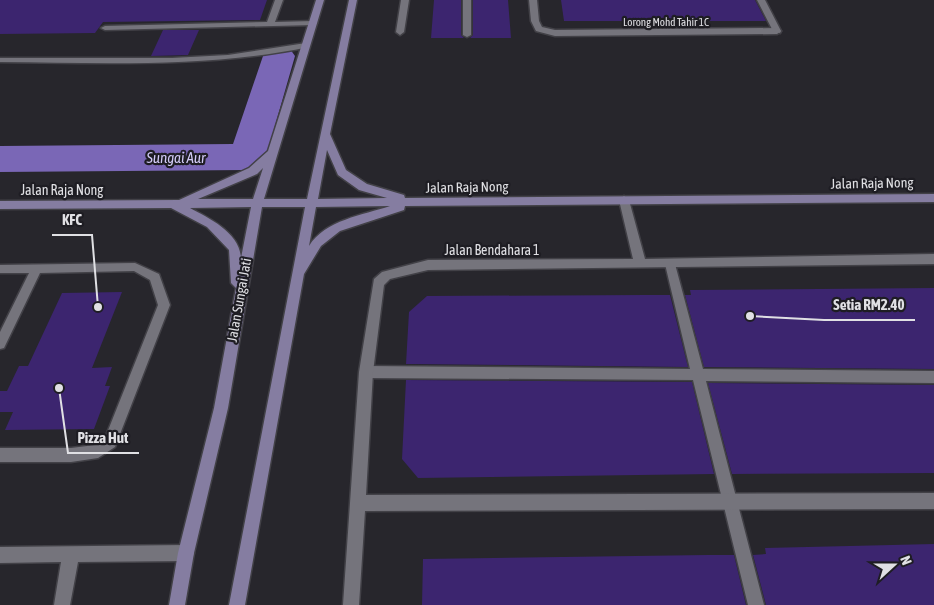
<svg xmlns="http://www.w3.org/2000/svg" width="934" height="605" viewBox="0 0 934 605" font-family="'Asap Condensed',sans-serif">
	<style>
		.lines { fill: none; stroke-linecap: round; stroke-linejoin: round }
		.river { fill: #7a67b6; fill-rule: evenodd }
		.building { fill: #3c256f }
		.service-casing { stroke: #424147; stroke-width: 3 }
		.minor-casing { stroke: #424147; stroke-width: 3 }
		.secondary-casing { stroke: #424147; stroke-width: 3 }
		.service { fill: #75747c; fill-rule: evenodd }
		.minor { fill: #75747c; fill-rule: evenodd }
		.secondary { fill: #857da1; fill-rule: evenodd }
		.labels { text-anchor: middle; stroke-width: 4.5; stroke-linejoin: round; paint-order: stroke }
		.far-street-label { font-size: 11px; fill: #e0e0e4; stroke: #1e1d23 }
		.street-label { font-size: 14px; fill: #e0e0e4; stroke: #1e1d23 }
		.water-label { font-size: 15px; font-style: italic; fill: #d3cbf7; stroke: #1e1d23 }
		.leader { fill: none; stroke: #e0e0e4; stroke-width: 2 }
		.callout-dot { fill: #e0e0e4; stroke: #1e1d23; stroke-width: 2 }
		.callout-label { font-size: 15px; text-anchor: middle; font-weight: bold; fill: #e0e0e4; stroke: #1e1d23; stroke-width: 4.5; stroke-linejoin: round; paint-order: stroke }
	</style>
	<rect width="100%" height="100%" fill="#27262c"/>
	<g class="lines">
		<path class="river" d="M279 46 290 49 295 56 266 157 260 166 247 170 0 172V146L233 144 263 56 268 49Z"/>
	</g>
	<path class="building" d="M0 0H267L260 20 103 22 95 33 0 34Z
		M434 0H461V35L464 38H431Z
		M473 0H508L511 38H470L473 35Z
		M561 0H755L766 21H564Z
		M163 30H199L188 55 151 56Z
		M934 288V369L704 367 685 295H691L690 290Z
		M122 292 92 368 112 367 105 386H110L94 429 5 430 13 412H0V391H7L19 366H28L62 293Z
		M647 295H670L688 367 406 364 409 312 427 296Z
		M406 380 692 382 714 474 418 478 402 459Z
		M708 383 934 385V473L732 474Z
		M934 544V605H766L753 555 766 554 765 548Z
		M707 555H734L746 605H422L423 559Z"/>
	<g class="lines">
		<g class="service-casing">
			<path id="service" d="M275 0H283L275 22 313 21 317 23 313 25 105 30 101 28 105 26 267 22Z
				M463 0H471V35L467 37 463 35Z
				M757 0H765L781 31 780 33 773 31Z
				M306 43H309V47C207 68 104 63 0 62V58H172L228 55Z
				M670 260 675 264 703 369 934 371V383L706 381 764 605H748L693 380 366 378 362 376 360 372 362 368 366 366 690 369 665 264Z
				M135 263 159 274 170 305 115 447 98 458 71 462H0V448H71L95 445 105 438 158 305 150 280 134 271 40 273 4 348 0 349V332L29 273H0V265Z"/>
		</g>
		<g class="minor-casing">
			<path id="minor" d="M401 0H409L404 32 400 35 396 32Z
				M529 0H537L539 21 542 27 555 30 777 28 781 31 777 34 555 36 536 31 531 21Z
				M624 196 629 200 645 259 934 254V264L428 270 390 279 384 285 373 372 366 495 934 493V509L365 511 359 605H343L359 372 374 279 382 272 428 260 633 259 619 200Z
				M186 545 192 547 194 553 192 559 186 561 78 562 70 605H54L61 562 0 563V547Z"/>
		</g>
		<g class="secondary-casing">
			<path id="secondary" d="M316 0H324L264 199H307L349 0H357L330 134 346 170 367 184 404 195 405 198 934 194V202L405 206 404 210 340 231 321 246 304 274 245 605H229L305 207H262L228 408 194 553 185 605H169L178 553 214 408 236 288 231 283 229 250 207 227 171 208 0 209V201L179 200 249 168 268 151ZM327 150 338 175 359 190 387 198 318 199ZM263 168 253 199H198L257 174ZM390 206C363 215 325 220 309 246L316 207ZM251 207 241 258C240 233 209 218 190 208Z"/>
		</g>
		<use href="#service" class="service"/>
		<use href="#minor" class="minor"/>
		<use href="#secondary" class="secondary"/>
	</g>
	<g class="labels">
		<g class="far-street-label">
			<text x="666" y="26">Lorong Mohd Tahir 1C</text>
		</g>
		<g class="street-label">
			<text transform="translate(872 183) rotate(-1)" y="5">Jalan Raja Nong</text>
			<text transform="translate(467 187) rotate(-1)" y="5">Jalan Raja Nong</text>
			<text x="62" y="195">Jalan Raja Nong</text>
			<text x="492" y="255">Jalan Bendahara 1</text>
			<text transform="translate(239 300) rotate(-80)" y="5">Jalan Sungai Jati</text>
		</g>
		<g class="water-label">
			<text x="176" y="163">Sungai Aur</text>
		</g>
	</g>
	<path class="leader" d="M98 307L92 235H52M750 316L824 320H915M59 388L68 453H139"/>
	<g class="callout-dot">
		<circle cx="98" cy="307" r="5"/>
		<circle cx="750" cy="316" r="5"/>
		<circle cx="59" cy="388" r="5"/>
	</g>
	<g class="callout-label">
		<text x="72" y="225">KFC</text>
		<text x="869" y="310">Setia RM2.40</text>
		<text x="103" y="443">Pizza Hut</text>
	</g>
	<g transform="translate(894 565) rotate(69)" stroke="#1e1d23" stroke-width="4" paint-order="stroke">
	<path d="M0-4L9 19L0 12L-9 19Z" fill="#e0e0e4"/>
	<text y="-8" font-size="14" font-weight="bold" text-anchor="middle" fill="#e0e0e4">N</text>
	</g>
</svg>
